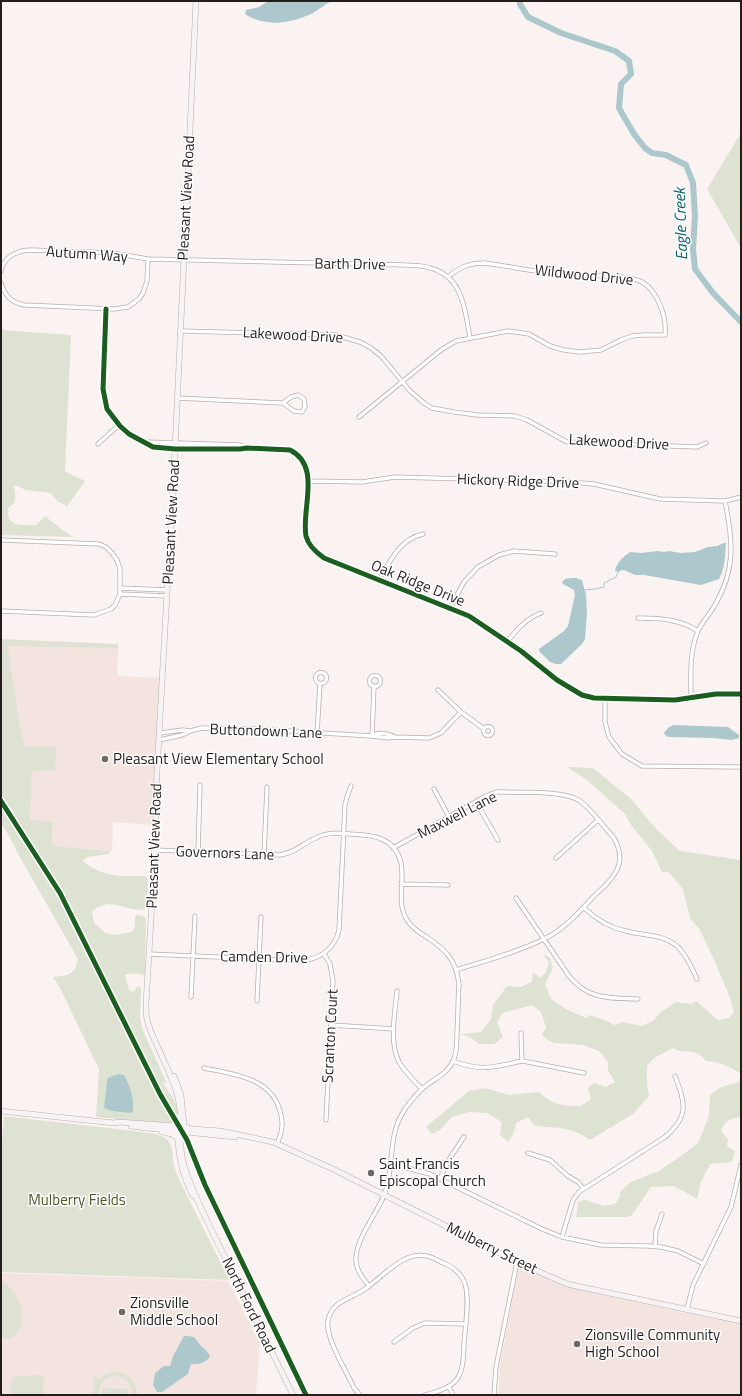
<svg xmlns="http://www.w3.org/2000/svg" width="742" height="1396" viewBox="0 0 742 1396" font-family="'Titillium Web',sans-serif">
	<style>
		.built { fill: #f3e4df }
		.green { fill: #dee2d2 }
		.water { fill: #acc8cc }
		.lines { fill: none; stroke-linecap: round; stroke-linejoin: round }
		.stream { stroke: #acc8cc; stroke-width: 1 }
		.river { stroke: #acc8cc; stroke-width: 6 }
		.street-casing { stroke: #b7b0ae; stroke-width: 5 }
		.secondary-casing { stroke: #b7b0ae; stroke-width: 6 }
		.street { stroke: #fefdfd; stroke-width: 3.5 }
		.secondary { stroke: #f7f2f3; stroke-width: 5 }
		.cycleway-casing { stroke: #fff; stroke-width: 8 }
		.cycleway { stroke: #1b5e20; stroke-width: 5 }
		.poi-dot { fill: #706866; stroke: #fff; stroke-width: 1.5 }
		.labels { text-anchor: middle; stroke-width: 3; stroke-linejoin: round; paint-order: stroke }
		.street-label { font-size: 15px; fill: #251d1b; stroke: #fff }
		.poi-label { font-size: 15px; fill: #251d1b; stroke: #fff; text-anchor: start }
		.park-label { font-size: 15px; fill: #485b2a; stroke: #fff }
		.water-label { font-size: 16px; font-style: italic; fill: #09626d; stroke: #fff }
	</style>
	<rect width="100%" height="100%" fill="#faf3f1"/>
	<path class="built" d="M8 645 118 648 117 674 120 676 160 678 152 825 113 822 112 851 55 846 30 820 32 770 56 747 25 746 20 727Z
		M521 1265 577 1289 681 1312 741 1324V1395H498L500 1365 518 1270 519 1266Z
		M1 1273 228 1281 260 1344 256 1395H1Z"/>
	<path class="green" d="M741 133V248L707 189Z
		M1 330 71 335 65 471 68 473 85 481 67 506 57 501 51 493 25 490 18 486H14C15 498 18 501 8 508 6 528 22 525 36 525L45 516 60 528 73 537 1 535Z
		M1 639 118 644V648L8 646 20 727 25 746 56 747 55 770 32 771 30 820 53 822 51 842 55 846 110 851 109 854 87 857 83 861C101 877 120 876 143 876L147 877 148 881 147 908C129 916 114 894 92 911L94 923 105 933 115 935 132 932 135 926V918L137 915 143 916 146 918 145 974 143 975C136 973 131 973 125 975L129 989 133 992 138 986 141 988 140 1016 142 1028 167 1084 163 1082V1083C171 1096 181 1106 177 1121L172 1124 96 1117 99 1069 60 988 53 977C68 976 75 975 78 959L21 859 9 836 1 823Z
		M567 767 593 768 631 799 657 830 680 851 741 860V1074C730 1066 720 1062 706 1061 696 1046 685 1056 673 1048L654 1058 647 1066V1085L649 1096 633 1114 590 1140C581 1134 571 1129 560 1128 551 1127 543 1127 534 1125L528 1117 516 1123 514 1133 508 1142 500 1135 502 1122 487 1113 469 1112 452 1117 440 1130 432 1134 426 1127 469 1091 485 1088 509 1095 539 1092C552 1105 563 1106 581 1106L591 1099 588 1088 594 1083 606 1087 615 1082 608 1070V1062L599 1051 583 1045 554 1043 546 1039 542 1035 546 1027 541 1012 532 1005 502 1013 497 1022 503 1037 494 1044H479L471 1038 461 1034 481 1032 491 1019 493 1005 507 986 521 987 532 982 533 972 541 978 546 972 549 962 542 954 550 958 553 968 545 984 551 999 566 1009 586 1018 589 1015 605 1020 614 1025 622 1022 642 1026 653 1021 661 1012 676 1002 691 1004 696 1001 718 1020 729 1018 734 1012 730 997 715 962 700 930 690 918 683 889 669 872H662L652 851 631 825 625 814 587 780Z
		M741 1079V1117C731 1118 724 1121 721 1131L728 1139 727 1146 735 1151 732 1162 710 1164 701 1182 697 1199 687 1193 673 1186 651 1187 632 1215 627 1217H576L578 1202 586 1200 603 1206 615 1204 620 1197V1192L631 1182 659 1171 685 1153 698 1143 709 1116 710 1095 719 1088 738 1082Z
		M4 1116 151 1133C175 1138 171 1146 174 1166 175 1171 178 1176 180 1181L229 1280 1 1272V1154Z
		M1 1281C16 1287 27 1313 20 1327 18 1331 15 1335 12 1338H1Z
		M113 1372C127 1371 137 1381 137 1395H133C132 1370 100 1370 98 1395H93L94 1377H99V1379L106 1374Z
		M40 1375 44 1378 43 1395H13L10 1388 14 1377Z
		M103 1388 128 1389V1395H102Z"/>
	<path class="water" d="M269 1H332C325 4 320 9 313 13 293 23 265 28 245 14L246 10 259 7Z
		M724 543H726C725 556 725 568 719 579L701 585 644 575H635L624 570H621L619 572 615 571C617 562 623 557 630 552L641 553 658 551 664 552 669 551 681 553 695 552 708 547 717 546Z
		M572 578H576L582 580 586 595 587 612 585 639 582 644 561 664H556L550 662 539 651V649L564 631 568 626 575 595 574 590 563 584 562 582 565 579Z
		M674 725 728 727 739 735V738L732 740 712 738 668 737 665 735 664 733 669 727Z
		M118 1074 124 1075C130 1086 134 1098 133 1111L131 1113 112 1111 104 1108 107 1082 108 1078Z
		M184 1336C197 1336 194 1338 201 1346 205 1350 208 1351 210 1356 205 1364 199 1364 191 1364L188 1374 162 1392H157L153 1385 155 1373 164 1366H170L173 1356Z"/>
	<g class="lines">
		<path class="stream" d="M585 590 595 589 604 587V583L616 577 618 572"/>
		<path class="river" d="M520 1V4L528 17 561 33 615 51 629 61 631 74 621 84 619 108 634 134 645 148 652 153 666 155 686 165 693 183 695 216 693 249 695 269 713 293 741 322"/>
		<g class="street-casing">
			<path id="street" d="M1 271C4 256 18 250 32 250L113 253 148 259 405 265C413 266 422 265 430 268 463 276 465 310 470 338
				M1 283C5 296 11 302 24 305L114 309 128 307 139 299 143 293 147 281 148 259
				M106 309 103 389 107 409 120 426 129 434 153 447 175 449H240L247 448 290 450C322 466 301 509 306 536 308 545 317 553 324 558L469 616 521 651 557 680 582 695 594 698 675 700 716 694H741
				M181 331 336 335 360 342 371 348 381 356 410 391 424 403 432 408 454 412 477 415 515 416 527 420 567 442 697 447 706 443
				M177 398 283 403 294 411 302 412 305 407 304 399 298 395 291 397 283 403
				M359 417 441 350 456 341 508 331 529 334 550 346 564 350 580 352 601 350 621 340 632 336 643 335H665C667 318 658 291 642 282 627 274 585 276 566 275 539 272 512 267 485 263 469 263 460 267 448 277
				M146 442 240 445 247 448
				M98 444 119 425
				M309 481 362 482 395 477 568 482 594 484 660 499 725 501 741 497
				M1 540 99 544 106 547 112 553 117 560 120 569V594L115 605 111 609 94 615 1 611
				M379 580C390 561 400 539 423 534
				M120 588 167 590
				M120 594 167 596
				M450 608 464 582 478 567 499 555 514 551 555 554
				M638 618C660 618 679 619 698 631
				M507 642C517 629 526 619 541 613
				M315.5 678a5.5 5.5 0 1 1 11 0a5.5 5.5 0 1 1-11 0Z
				M369.5 681a5.5 5.5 0 1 1 11 0a5.5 5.5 0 1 1-11 0Z
				M438 690 461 712 484 729
				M605 698V722L609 737 622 754 642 766 741 767
				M691 698C691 676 689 652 698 631 702 622 710 614 715 605 736 569 733 541 725 501
				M483.5 731a4.5 4.5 0 1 1 9 0a4.5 4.5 0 1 1-9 0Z
				M160 733 183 730 190 731 202 728 256 729 372 736 388 738 394 737 429 738 441 733 461 712
				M317 733 320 684
				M372 736 374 686
				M372 736C378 732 387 733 393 736
				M159 740 182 735 189 732
				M434 789 449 817
				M476 802 498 840
				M393 848 486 796 496 792H503C522 793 565 790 580 801 591 809 604 827 614 838 619 847 622 857 618 867 614 878 604 887 595 895 579 912 564 930 542 940 515 953 485 961 456 970
				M155 850 280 855C298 852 302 843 318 837 328 832 340 833 351 834 373 835 395 837 401 863 405 883 396 902 407 920 412 927 418 932 425 936 445 949 456 959 459 984 458 1000 458 1016 457 1032 457 1041 457 1051 454 1059 448 1075 432 1079 421 1090 414 1097 407 1105 402 1114 388 1138 394 1167 385 1193 377 1214 358 1235 356 1257 355 1269 362 1277 369 1286
				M198 852 200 785
				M264 855 267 787
				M556 858 598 820
				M401 884 448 885
				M516 898 569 976C588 1000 610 998 638 999
				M584 908C596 919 610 928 626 931 644 936 664 934 678 947 687 956 692 968 697 979
				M149 954 303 961C321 958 335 948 339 930L345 805 347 797 351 786
				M324 954 330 964 333 981 326 1120
				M397 991C395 1012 389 1043 399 1062 405 1072 414 1081 422 1089
				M191 997 195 916
				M257 1001 261 917
				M331 1025 394 1029
				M521 1033 522 1061
				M453 1061C482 1072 494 1067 522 1061L528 1062 584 1073
				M204 1068C232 1074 271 1077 280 1111 284 1123 282 1132 277 1144
				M528 1153 550 1160 568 1176 578 1182 583 1188
				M391 1165 403 1167 430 1174 542 1229 562 1237 601 1245 648 1246 661 1247 678 1251 704 1264
				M440 1178 450 1158 464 1137
				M562 1237 573 1200 579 1192 665 1137C690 1116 685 1103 675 1076
				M655 1246 656 1231 662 1214
				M687 1309 693 1285 731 1207 741 1165
				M394 1342 413 1328 425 1323 465 1324
				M449 1387 453 1395
				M360 1395 354 1388C347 1372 325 1338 328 1321 331 1301 351 1299 365 1289 383 1277 404 1250 427 1256 432 1257 437 1260 441 1262 452 1266 461 1272 465 1284 470 1299 465 1328 464 1344 463 1379 459 1386 425 1395
				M494 1395 496 1367 517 1262"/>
		</g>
		<g class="secondary-casing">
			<path id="secondary" d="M174 1076 181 1095 184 1124
				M1 1111 114 1123 118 1122 176 1126
				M179 1123C186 1097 159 1054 150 1029 146 1020 146 1013 146 1004L154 868 157 772 175 449 196 1
				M131 1126 155 1129H168L175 1131
				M186 1127 192 1129 220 1131 240 1135 273 1142 335 1170 517 1262 567 1284 741 1321
				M162 1132 172 1134 177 1138
				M186 1132 235 1137
				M177 1134C180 1160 181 1172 193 1196
				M182 1135C179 1148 183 1164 188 1177 199 1207 214 1235 228 1263 250 1307 271 1351 293 1395"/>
		</g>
		<use href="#street" class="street"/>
		<use href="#secondary" class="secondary"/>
		<g class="cycleway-casing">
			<path id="cycleway" d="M106 309 103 389 107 409 120 426 129 434 153 447 175 449H240L247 448 290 450C322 466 301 509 306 536 308 545 317 553 324 558L469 616 521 651 557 680 582 695 594 698 675 700 716 694H741
				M1 801 60 893 160 1094 187 1140 205 1185 306 1395"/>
		</g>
		<use href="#cycleway" class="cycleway"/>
	</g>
	<g class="poi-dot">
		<circle cx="105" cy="759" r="4"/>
		<circle cx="371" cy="1173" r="4"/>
		<circle cx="122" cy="1312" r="4"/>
		<circle cx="577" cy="1344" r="4"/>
	</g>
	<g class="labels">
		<g class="street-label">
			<text transform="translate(186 198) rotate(-87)" y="5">Pleasant View Road</text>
			<text transform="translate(87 254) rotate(4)" y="5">Autumn Way</text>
			<text transform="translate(350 264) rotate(1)" y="5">Barth Drive</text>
			<text transform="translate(584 275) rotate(6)" y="5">Wildwood Drive</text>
			<text transform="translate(293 335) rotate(3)" y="5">Lakewood Drive</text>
			<text transform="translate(619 442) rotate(3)" y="5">Lakewood Drive</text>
			<text transform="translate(518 481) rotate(2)" y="5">Hickory Ridge Drive</text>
			<text transform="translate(171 522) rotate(-87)" y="5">Pleasant View Road</text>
			<text transform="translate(418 583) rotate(22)" y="5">Oak Ridge Drive</text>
			<text transform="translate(266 731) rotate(2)" y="5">Buttondown Lane</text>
			<text transform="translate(457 815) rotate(-27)" y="5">Maxwell Lane</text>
			<text transform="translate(154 846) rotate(-88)" y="5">Pleasant View Road</text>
			<text transform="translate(225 853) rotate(2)" y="5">Governors Lane</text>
			<text transform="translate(264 957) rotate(1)" y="5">Camden Drive</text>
			<text transform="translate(330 1036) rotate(-87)" y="5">Scranton Court</text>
			<text transform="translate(492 1248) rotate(26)" y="5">Mulberry Street</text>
			<text transform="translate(249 1305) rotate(64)" y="5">North Ford Road</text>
		</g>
		<g class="poi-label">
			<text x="113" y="764">Pleasant View Elementary School</text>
			<text x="379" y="1169">Saint Francis<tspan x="379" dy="17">Episcopal Church</tspan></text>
			<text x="130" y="1308">Zionsville<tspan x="130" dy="17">Middle School</tspan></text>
			<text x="585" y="1340">Zionsville Community<tspan x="585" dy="17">High School</tspan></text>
		</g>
		<g class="park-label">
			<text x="77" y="1205">Mulberry Fields</text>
		</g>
		<g class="water-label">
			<text transform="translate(680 224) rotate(-92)" y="6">Eagle Creek</text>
		</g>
	</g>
	<rect width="742" height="1396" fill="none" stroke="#251d1b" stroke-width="4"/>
</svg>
